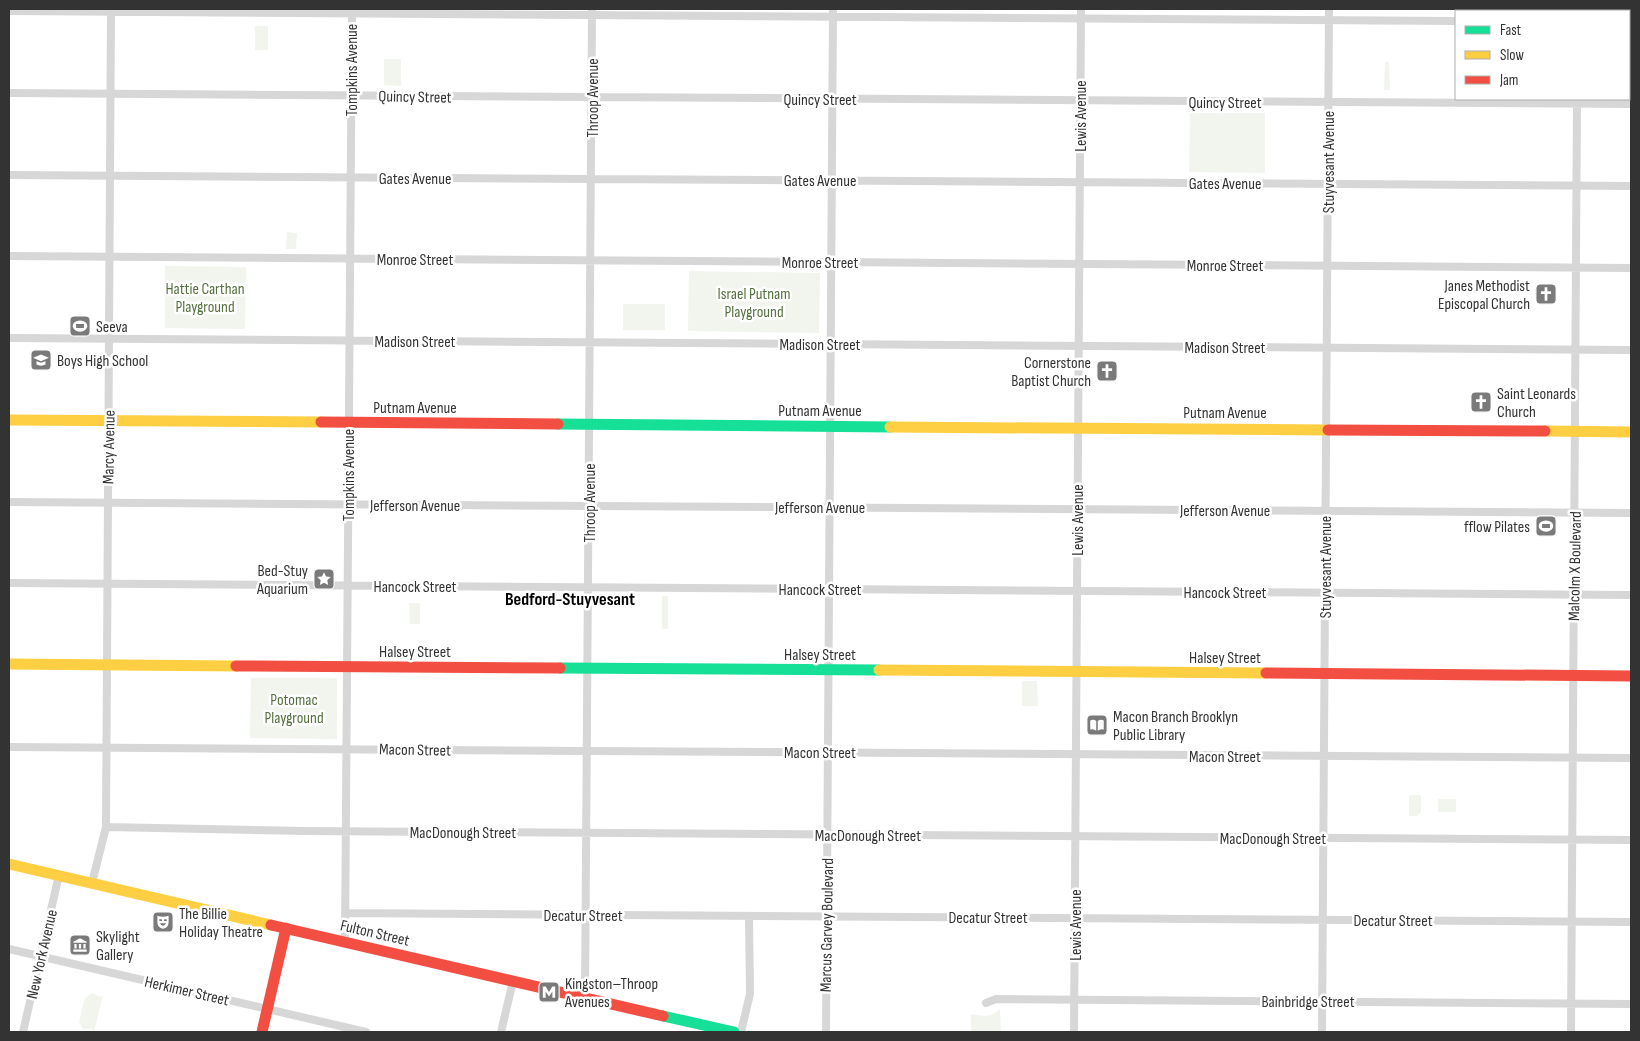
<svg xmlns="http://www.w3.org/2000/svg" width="1640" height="1041" viewBox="0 0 1640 1041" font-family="'Sofia Sans Condensed',sans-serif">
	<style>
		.green { fill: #f1f5ed }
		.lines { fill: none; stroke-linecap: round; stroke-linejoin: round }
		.street { stroke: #d7d7d7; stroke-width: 8 }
		.fast { stroke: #16e098; stroke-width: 11 }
		.slow { stroke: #ffcf43; stroke-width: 11 }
		.jam { stroke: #f24e42; stroke-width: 11 }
		.labels { text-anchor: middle; stroke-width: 5; stroke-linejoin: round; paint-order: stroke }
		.street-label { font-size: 16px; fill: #333; stroke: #fff }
		.poi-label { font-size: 16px; fill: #333; stroke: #fff; text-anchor: start }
		.park-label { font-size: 16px; fill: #56703f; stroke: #fff }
		.neighbourhood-label { font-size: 18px; font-weight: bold; fill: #000; stroke: #fff }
	</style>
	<rect width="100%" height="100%" fill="#fff"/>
	<path class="green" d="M255 26H268V50H255Z
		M384 59H401V86L384 85Z
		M1385 62H1389L1390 90H1384Z
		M1190 113H1265V173L1189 172Z
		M287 232 297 233 296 249H286Z
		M165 266 246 267 245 329 165 328Z
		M689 271 820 273 819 333 688 331Z
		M623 304H665V330H623Z
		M662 596H668V629H662Z
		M409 603H420V624H410Z
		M251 678H337V739L250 738Z
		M1022 681H1037L1038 706H1022Z
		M1409 795H1421V812L1417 816H1409Z
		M1438 799H1456V812H1438Z
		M92 993 100 997 103 995 94 1032 92 1029H83L79 1022 85 998Z
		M1000 1009 1001 1032H971V1014C983 1016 990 1018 1000 1009Z"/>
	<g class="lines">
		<path class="street" d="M9 11 1456 21
			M1578 11V9
			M1629 23H1631
			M9 93 1631 104
			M9 175 1631 186
			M9 256 1631 268
			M9 338 1631 350
			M9 502 1631 513
			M9 583 1631 595
			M9 747 1631 758
			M106 827 306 831 1631 840
			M92 883 106 827 111 9
			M345 913 1631 922
			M345 942 352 11
			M9 949 366 1032
			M585 998 592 9
			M986 1003 996 999 1631 1004
			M23 1032 59 875
			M501 1032 513 981
			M741 1032 750 994 749 916
			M826 1032 833 9
			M1074 1032 1081 9
			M1322 1032 1329 9
			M1571 1032 1577 101"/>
		<path class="fast" d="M558 424 890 427
			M560 668 879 670
			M663 1016 734 1032"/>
		<path class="slow" d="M9 420 321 422
			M890 427 1328 430
			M1545 431 1631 432
			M9 664 236 666
			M879 670 1266 673
			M9 864 271 925"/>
		<path class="jam" d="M321 422 558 424
			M1328 430 1545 431
			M236 666 560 668
			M1266 673 1631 676
			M271 925 663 1016
			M262 1032 286 928"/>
	</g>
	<defs>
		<g id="church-square" transform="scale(1.125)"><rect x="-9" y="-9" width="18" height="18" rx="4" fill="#7a7a7a" stroke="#fff"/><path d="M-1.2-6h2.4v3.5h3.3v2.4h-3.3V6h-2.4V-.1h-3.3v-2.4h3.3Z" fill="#fff"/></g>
		<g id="stadium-square" transform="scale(1.125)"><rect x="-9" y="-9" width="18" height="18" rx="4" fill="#7a7a7a" stroke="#fff"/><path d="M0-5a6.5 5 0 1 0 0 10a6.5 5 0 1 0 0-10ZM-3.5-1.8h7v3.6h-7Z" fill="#fff"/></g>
		<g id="school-square" transform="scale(1.125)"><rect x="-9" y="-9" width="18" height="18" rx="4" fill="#7a7a7a" stroke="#fff"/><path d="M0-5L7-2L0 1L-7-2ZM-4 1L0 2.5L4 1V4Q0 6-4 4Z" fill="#fff"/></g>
		<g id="sight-square" transform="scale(1.125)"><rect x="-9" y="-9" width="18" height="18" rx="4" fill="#7a7a7a" stroke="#fff"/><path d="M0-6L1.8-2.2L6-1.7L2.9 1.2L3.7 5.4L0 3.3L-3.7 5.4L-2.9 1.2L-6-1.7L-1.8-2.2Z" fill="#fff"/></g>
		<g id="library-square" transform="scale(1.125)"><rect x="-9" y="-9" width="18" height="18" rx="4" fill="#7a7a7a" stroke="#fff"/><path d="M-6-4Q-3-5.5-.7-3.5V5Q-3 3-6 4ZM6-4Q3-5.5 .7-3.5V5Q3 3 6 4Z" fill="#fff"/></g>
		<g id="theatre-square" transform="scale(1.125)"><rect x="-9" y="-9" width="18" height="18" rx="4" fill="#7a7a7a" stroke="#fff"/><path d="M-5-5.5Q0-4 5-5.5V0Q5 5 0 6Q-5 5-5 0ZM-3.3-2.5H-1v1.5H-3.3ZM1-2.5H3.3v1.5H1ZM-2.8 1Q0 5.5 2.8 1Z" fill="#fff"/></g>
		<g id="museum-square" transform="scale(1.125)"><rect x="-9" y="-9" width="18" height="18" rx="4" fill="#7a7a7a" stroke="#fff"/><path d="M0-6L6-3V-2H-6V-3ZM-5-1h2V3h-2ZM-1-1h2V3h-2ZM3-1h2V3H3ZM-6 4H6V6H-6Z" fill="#fff"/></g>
		<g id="metro-square" transform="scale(1.125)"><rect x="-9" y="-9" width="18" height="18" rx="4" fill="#7a7a7a" stroke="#fff"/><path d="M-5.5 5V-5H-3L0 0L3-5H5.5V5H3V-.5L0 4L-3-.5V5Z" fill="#fff"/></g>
	</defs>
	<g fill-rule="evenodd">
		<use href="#church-square" x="1546" y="294"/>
		<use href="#stadium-square" x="80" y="326"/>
		<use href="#school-square" x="41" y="360"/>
		<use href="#church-square" x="1107" y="371"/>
		<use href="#church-square" x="1481" y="402"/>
		<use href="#stadium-square" x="1546" y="526"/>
		<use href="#sight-square" x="324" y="579"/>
		<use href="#library-square" x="1097" y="725"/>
		<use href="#theatre-square" x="163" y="922"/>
		<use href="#museum-square" x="80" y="945"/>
		<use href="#metro-square" x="549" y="992"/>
	</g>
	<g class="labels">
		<g class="street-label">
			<text transform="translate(351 70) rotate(-90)" y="6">Tompkins Avenue</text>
			<text transform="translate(415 96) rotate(1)" y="6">Quincy Street</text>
			<text transform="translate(592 98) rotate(-90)" y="6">Throop Avenue</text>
			<text x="820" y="105">Quincy Street</text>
			<text x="1225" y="108">Quincy Street</text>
			<text transform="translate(1080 116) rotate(-90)" y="6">Lewis Avenue</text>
			<text transform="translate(1328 162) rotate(-90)" y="6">Stuyvesant Avenue</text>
			<text x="415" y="184">Gates Avenue</text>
			<text x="820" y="186">Gates Avenue</text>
			<text x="1225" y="189">Gates Avenue</text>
			<text x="415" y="265">Monroe Street</text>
			<text x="820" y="268">Monroe Street</text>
			<text x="1225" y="271">Monroe Street</text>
			<text x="415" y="347">Madison Street</text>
			<text x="820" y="350">Madison Street</text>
			<text x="1225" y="353">Madison Street</text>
			<text x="415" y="413">Putnam Avenue</text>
			<text x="820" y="416">Putnam Avenue</text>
			<text x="1225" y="418">Putnam Avenue</text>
			<text transform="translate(108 447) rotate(-89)" y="6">Marcy Avenue</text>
			<text transform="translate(348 475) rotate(-90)" y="6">Tompkins Avenue</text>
			<text transform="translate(589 503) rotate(-90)" y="6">Throop Avenue</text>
			<text x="415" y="511">Jefferson Avenue</text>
			<text x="820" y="513">Jefferson Avenue</text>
			<text x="1225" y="516">Jefferson Avenue</text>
			<text transform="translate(1077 520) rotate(-90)" y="6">Lewis Avenue</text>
			<text transform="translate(1574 566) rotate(-89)" y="6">Malcolm X Boulevard</text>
			<text transform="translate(1325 567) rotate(-90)" y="6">Stuyvesant Avenue</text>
			<text x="415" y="592">Hancock Street</text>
			<text x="820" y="595">Hancock Street</text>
			<text x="1225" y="598">Hancock Street</text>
			<text x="415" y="657">Halsey Street</text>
			<text x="820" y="660">Halsey Street</text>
			<text x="1225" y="663">Halsey Street</text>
			<text transform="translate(415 749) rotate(1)" y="6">Macon Street</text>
			<text x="820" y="758">Macon Street</text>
			<text x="1225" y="762">Macon Street</text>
			<text x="463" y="838">MacDonough Street</text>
			<text x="868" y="841">MacDonough Street</text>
			<text x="1273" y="844">MacDonough Street</text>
			<text x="583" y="921">Decatur Street</text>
			<text x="988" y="923">Decatur Street</text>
			<text x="1393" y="926">Decatur Street</text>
			<text transform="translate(826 925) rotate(-89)" y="6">Marcus Garvey Boulevard</text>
			<text transform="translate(1075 925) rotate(-90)" y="6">Lewis Avenue</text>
			<text transform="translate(375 932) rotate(13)" y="6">Fulton Street</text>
			<text transform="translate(41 954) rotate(-77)" y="6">New York Avenue</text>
			<text transform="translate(187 990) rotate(13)" y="6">Herkimer Street</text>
			<text x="1308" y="1007">Bainbridge Street</text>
		</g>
		<g class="poi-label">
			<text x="1530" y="291" text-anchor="end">Janes Methodist<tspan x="1530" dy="18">Episcopal Church</tspan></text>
			<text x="96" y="332">Seeva</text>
			<text x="57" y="366">Boys High School</text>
			<text x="1091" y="368" text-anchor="end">Cornerstone<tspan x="1091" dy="18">Baptist Church</tspan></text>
			<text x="1497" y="399">Saint Leonards<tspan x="1497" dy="18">Church</tspan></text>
			<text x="1530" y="532" text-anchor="end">fflow Pilates</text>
			<text x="308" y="576" text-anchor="end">Bed-Stuy<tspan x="308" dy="18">Aquarium</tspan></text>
			<text x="1113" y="722">Macon Branch Brooklyn<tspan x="1113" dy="18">Public Library</tspan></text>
			<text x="179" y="919">The Billie<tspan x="179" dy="18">Holiday Theatre</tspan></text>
			<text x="96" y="942">Skylight<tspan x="96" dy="18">Gallery</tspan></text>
			<text x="565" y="989">Kingston–Throop<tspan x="565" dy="18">Avenues</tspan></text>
		</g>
		<g class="park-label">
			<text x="205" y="294">Hattie Carthan<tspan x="205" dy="18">Playground</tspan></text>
			<text x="754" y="299">Israel Putnam<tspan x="754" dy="18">Playground</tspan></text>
			<text x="294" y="705">Potomac<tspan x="294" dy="18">Playground</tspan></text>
		</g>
		<g class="neighbourhood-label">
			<text x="570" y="605">Bedford-Stuyvesant</text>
		</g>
	</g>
	<rect width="1640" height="1041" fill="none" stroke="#333333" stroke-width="20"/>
	<rect x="1455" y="10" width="175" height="90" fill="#ffffff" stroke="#adadad"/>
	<rect x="1465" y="26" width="25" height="8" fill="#16e098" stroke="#adadad"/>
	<text x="1500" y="35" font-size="15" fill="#333333">Fast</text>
	<rect x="1465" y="51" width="25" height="8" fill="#ffcf43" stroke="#adadad"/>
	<text x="1500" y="60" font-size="15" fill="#333333">Slow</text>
	<rect x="1465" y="76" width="25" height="8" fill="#f24e42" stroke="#adadad"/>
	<text x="1500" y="85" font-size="15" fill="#333333">Jam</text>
</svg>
